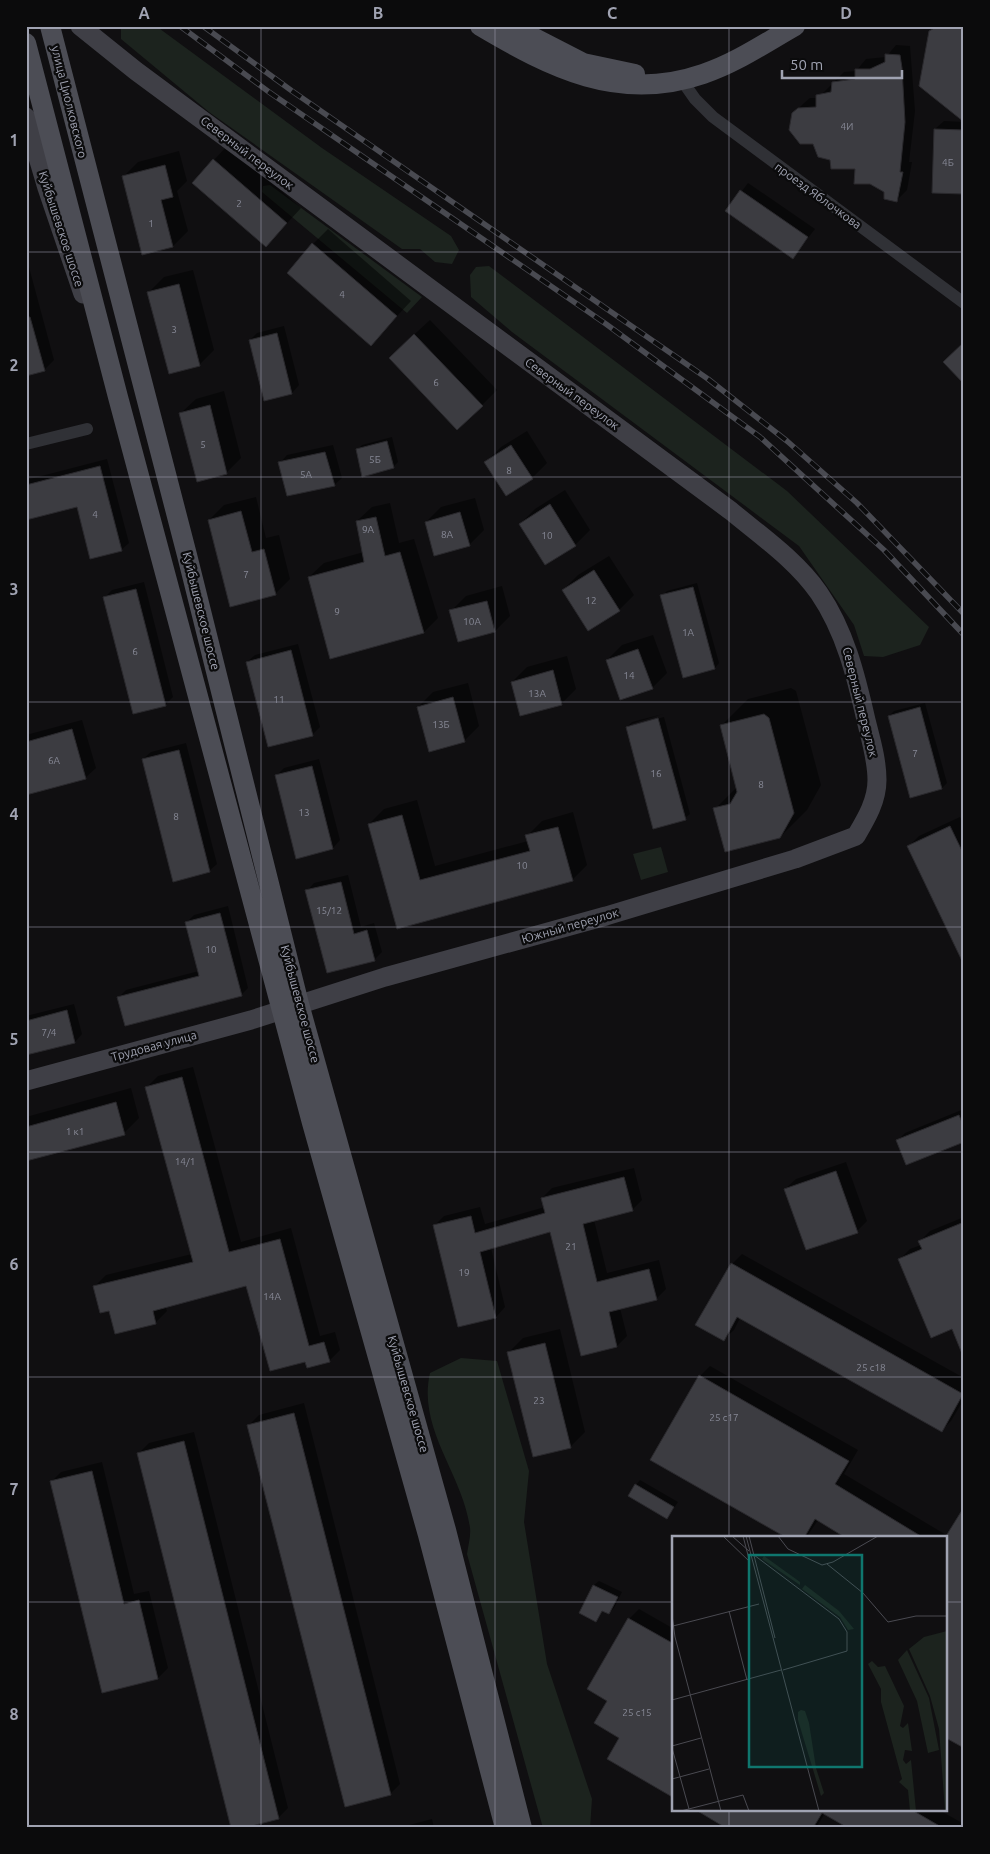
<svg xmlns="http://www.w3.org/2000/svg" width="990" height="1854" viewBox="0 0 990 1854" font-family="Ubuntu,sans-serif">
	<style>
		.green { fill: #1c231e }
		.shadow { fill: #0007 }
		.building { fill: #3c3c41; stroke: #2a292d }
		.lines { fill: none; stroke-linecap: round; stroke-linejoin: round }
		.street { stroke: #303136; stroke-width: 12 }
		.secondary { stroke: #3f3f46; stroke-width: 19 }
		.primary { stroke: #4c4d55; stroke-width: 20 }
		.rail-casing { stroke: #494a51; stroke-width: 5.5 }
		.rail { stroke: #0b0b0c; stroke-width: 4; stroke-dasharray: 11; stroke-linecap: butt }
		.grid { fill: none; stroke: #a0a3b2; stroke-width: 1; stroke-opacity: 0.55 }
		.labels { text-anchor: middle; stroke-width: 4.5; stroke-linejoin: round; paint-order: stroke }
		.number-label { font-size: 10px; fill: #878996 }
		.street-label { font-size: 12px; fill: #a0a3b2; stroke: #0b0b0c }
		.inset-road { fill: none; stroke: #4a4a51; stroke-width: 1 }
		.view { fill: #0f766e; fill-opacity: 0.15; stroke: #0f766e; stroke-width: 2.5 }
		.inset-edge { fill: none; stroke: #a0a3b2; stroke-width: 2.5 }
		.neatline { fill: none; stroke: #a0a3b2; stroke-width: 2 }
		.grid-label { font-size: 16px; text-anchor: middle; font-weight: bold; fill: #a0a3b2 }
	</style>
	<rect width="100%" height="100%" fill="#100f11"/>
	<path class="green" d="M121 26H156L322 148 451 236 459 250 452 264 435 262 420 249H402L209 112 121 39Z
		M270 185 422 297 407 313 262 192 263 186Z
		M489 266 787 491 929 627 920 645 883 657 864 656 854 625 799 546 512 332 471 297 470 275 476 267Z
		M661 847 668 872 641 880 633 854Z
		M461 1358 497 1361 529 1471 524 1522 547 1664 592 1799 590 1828H543L467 1554C468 1546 471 1536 470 1528 463 1474 417 1429 430 1373Z"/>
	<path class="shadow" d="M896 45 910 46 915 111 909 162H912L907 190 897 200 857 168 831 159 814 142H801L792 135 790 122 793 114 804 103 810 98H818L844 72 856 71 866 59 886 57Z
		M944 121 964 122V193L935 129Z
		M228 145 301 208 266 246 214 160Z
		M179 151 187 181 177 191 188 231 173 246 123 177 138 162Z
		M748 183 815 229 793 257 727 211Z
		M328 229 411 301 371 344 313 244Z
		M26 256 54 360 44 370 26 375Z
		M193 270 214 350 199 365 149 292 164 277Z
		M430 320 497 390 482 405 405 343Z
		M284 326 299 385 292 393 265 400 250 340 257 333Z
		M224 391 241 458 226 473 181 413 196 399Z
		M527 431 547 463 532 478 506 494 486 462 501 447Z
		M392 437 398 462 393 467 357 450 362 445Z
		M333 445 342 478 334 485 280 463 287 455Z
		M107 459 129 543 121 550 78 506 26 519V480Z
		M565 490 590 530 575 545 546 564 520 524 535 509Z
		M256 497 266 538 279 535 290 579 275 594 209 520 224 505Z
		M475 498 484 530 469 545 426 522 441 507Z
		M390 503 399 543 414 539 438 618 424 632 309 577 324 563 364 552 357 521 372 507Z
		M609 556 634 595 619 610 563 590 578 575Z
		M144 582 173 697 165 705 105 597 112 590Z
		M697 583 719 663 715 668 662 596 667 591Z
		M502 586 510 616 495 631 451 611 466 596Z
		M653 635 667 673 652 688 607 660 622 645Z
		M298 644 320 727 312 735 247 662 255 655Z
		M567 656 576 689 561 704 512 682 527 667Z
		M468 683 479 726 464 741 418 707 433 692Z
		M791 688 796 691 821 785 807 810 780 837 715 809 737 787 721 726 748 699Z
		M925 703 947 783 942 788 911 797 889 716 894 711Z
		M663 714 631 724V726L664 717 690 814 685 818 627 727 632 722Z
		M82 720 96 768 85 778 26 794V735Z
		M186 743 217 864 209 871 143 759 151 752Z
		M319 759 340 840 333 848 297 857 276 776 284 768Z
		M417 800 435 866 528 841 527 836 542 821 573 812 587 865 572 880 398 928 369 824 384 809Z
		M960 817 964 824V962L909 846 919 836Z
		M348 875 361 927 374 923 382 952 374 960 307 891 314 883Z
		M228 906 248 988 241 995 119 997 126 990 199 971 187 922 194 915Z
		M74 1004 82 1034 75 1042 26 1054V1016Z
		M193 1067 241 1242 291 1228 320 1336 335 1332 340 1350 329 1361H306L247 1284 165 1306 167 1311 155 1323 110 1309 95 1286 106 1275 192 1254 147 1087 158 1076Z
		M131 1088 139 1118 124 1133 26 1160V1117Z
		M964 1109V1141L898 1140 905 1133Z
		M846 1162 867 1221 857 1231 785 1189 796 1179Z
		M634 1168 642 1200 632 1210 594 1220 607 1273 659 1260 666 1289 656 1299 620 1308 627 1336 617 1346 582 1354 551 1231 491 1248 505 1307 496 1317 434 1226 444 1216 480 1207 485 1224 545 1207 542 1198 552 1188Z
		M964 1217V1354L953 1327 900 1259 910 1249 921 1245 920 1241 930 1231Z
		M742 1254 964 1378V1399L951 1421 941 1431 740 1318 734 1330 723 1340 732 1264Z
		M560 1329 585 1432 570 1447 508 1353 523 1338Z
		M710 1366 858 1450 844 1474 948 1536 848 1538 818 1520 806 1538H789L700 1376Z
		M304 1403 400 1784 390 1794 249 1425 259 1415Z
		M194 1432 288 1808 278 1818 139 1453 149 1443Z
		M102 1462 134 1594 149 1591 168 1668 158 1678 51 1482 61 1472Z
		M640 1480 678 1502 667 1518 636 1485Z
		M599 1581 622 1592 614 1608 609 1613 603 1610 596 1621 580 1613 594 1585Z
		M639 1609 674 1629V1796L621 1737 609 1701 589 1689 629 1619Z
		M698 1810H939L964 1824V1828H851L825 1813 816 1828H729Z
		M432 1819 434 1828H398Z"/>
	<path class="building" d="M938 26H964V122L919 86 929 31Z
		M885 54 900 55 902 68 905 122 900 172H903L897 202 884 199V192L870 184H854L855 169H831L830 160 818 157 813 144H800L789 130 792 113 798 108 816 107V95L831 92 832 82 855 79V69H870L885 62Z
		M934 129 964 130V194L932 193Z
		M213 159 287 223 266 247 192 183Z
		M165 165 173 197 161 200 173 247 142 255 122 176Z
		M740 190 808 237 793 259 725 211Z
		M312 243 397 316 371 346 287 273Z
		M179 284 200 366 169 374 147 292Z
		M26 317H30L45 371 26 376Z
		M277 333 292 394 264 401 249 340Z
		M414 334 483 406 457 430 389 358Z
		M964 342V384L943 362Z
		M210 405 227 474 197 482 179 413Z
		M387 441 394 468 362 477 356 449Z
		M511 445 533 479 506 496 484 462Z
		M325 452 335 486 287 496 278 462Z
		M100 466 122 551 90 559 77 507 26 520V485Z
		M550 504 576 546 545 565 519 524Z
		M241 511 252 552 264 549 276 595 230 607 208 520Z
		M460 512 470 546 434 556 425 522Z
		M376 517 385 556 400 552 424 633 330 659 308 577 364 562 356 521Z
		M594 570 620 611 588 631 562 590Z
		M693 587 715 669 683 678 660 595Z
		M136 589 166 706 133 714 103 597Z
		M487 601 495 632 458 642 449 610Z
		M638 649 653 689 620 700 606 660Z
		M291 650 313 736 268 747 246 662Z
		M553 670 562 705 520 716 511 682Z
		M453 697 465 742 429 752 417 707Z
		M920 707 942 789 910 798 888 716Z
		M764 714 769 718 794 813 780 838 725 852 713 808 730 804 737 792 720 725Z
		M658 718 686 820 653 829 626 727Z
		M72 729 86 779 26 795V742Z
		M179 750 210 872 173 882 142 759Z
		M312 766 333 849 296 859 275 775Z
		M402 815 420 880 530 851 525 835 558 827 573 881 397 929 368 824Z
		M950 826 964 855V965L907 846Z
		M341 882 354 934 367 930 375 961 327 973 305 890Z
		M220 913 242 996 125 1026 117 997 199 976 185 922Z
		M67 1010 75 1043 26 1055V1021Z
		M182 1077 229 1252 280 1239 309 1346 324 1342 330 1362 307 1368 305 1362 270 1371 246 1286 153 1311 156 1324 115 1334 109 1311 100 1313 93 1286 193 1262 145 1087Z
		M116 1102 125 1135 26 1161V1127Z
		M959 1115 964 1127V1142L906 1165 896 1140Z
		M836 1171 858 1233 806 1250 784 1189Z
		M624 1177 633 1211 583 1224 597 1282 649 1269 657 1300 609 1312 617 1347 581 1356 550 1232 480 1252 496 1318 458 1327 433 1225 471 1216 475 1233 545 1213 541 1198Z
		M964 1222V1356H963L952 1329 931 1338 898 1259 922 1249 918 1241Z
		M731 1263 963 1394 942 1432 737 1317 724 1341 695 1325Z
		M545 1343 571 1448 533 1457 507 1352Z
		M699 1375 849 1461 835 1484 924 1538H846L815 1519 804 1538H787L650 1460Z
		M294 1413 391 1795 345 1807 247 1425Z
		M184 1441 279 1819 244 1828H231L137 1453Z
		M92 1471 124 1604 139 1600 158 1679 102 1693 50 1481Z
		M635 1484 674 1507 667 1519 628 1496Z
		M964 1507V1748L946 1738V1536Z
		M593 1585 618 1597 609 1614 602 1611 596 1622 579 1613Z
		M628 1618 674 1644V1798L607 1759 619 1738 594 1723 607 1701 587 1689Z
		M696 1810H912L943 1828H848L822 1813 813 1828H726Z"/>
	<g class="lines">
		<path class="street" d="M681 79 695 99 713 117 964 303
			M26 444 87 429"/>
		<path class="secondary" d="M26 117 47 188 83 294
			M26 1081 251 1020 385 977 606 916 795 859 856 836C866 819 877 801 877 780 877 760 871 740 866 720 856 676 845 631 819 593 796 560 761 536 731 511L136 71 80 26"/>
		<path class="primary" d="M50 26 187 555 299 1004 446 1530 522 1828
			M480 26C551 68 619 103 703 74 736 63 765 43 795 26
			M511 26 583 63 635 74
			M26 43 118 397 312 1123 428 1535 505 1828"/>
		<g class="rail-casing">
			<path id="rail" d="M180 26 269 92 606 324 760 437 884 550 964 635
				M203 26 292 91 708 379 787 441 857 503 964 614"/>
		</g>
		<use href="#rail" class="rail"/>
	</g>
	<path class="grid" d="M261 26V1828M495 26V1828M729 26V1538M26 252H964M26 477H964M26 702H964M26 927H964M26 1152H964M26 1377H964M26 1602H674M946 1602H964M729 1810V1828"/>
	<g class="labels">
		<g class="number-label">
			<text x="847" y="130">4И</text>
			<text x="948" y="166">4Б</text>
			<text x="239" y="207">2</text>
			<text x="151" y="227">1</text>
			<text x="342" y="298">4</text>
			<text x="174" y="333">3</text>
			<text x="436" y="386">6</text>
			<text x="203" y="448">5</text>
			<text x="375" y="463">5Б</text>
			<text x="509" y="474">8</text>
			<text x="306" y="478">5А</text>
			<text x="95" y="518">4</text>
			<text x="368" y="533">9А</text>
			<text x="447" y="538">8А</text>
			<text x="547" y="539">10</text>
			<text x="246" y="578">7</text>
			<text x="591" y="604">12</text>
			<text x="337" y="615">9</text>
			<text x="472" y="625">10А</text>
			<text x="688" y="636">1А</text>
			<text x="135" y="655">6</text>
			<text x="629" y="679">14</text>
			<text x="537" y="697">13А</text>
			<text x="279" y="703">11</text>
			<text x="441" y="728">13Б</text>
			<text x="915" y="757">7</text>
			<text x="54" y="764">6А</text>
			<text x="656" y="777">16</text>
			<text x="761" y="788">8</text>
			<text x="304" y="816">13</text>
			<text x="176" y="820">8</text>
			<text x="522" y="869">10</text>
			<text x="329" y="914">15/12</text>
			<text x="211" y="953">10</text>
			<text x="49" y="1036">7/4</text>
			<text x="75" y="1135">1 к1</text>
			<text x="185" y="1165">14/1</text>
			<text x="571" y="1250">21</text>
			<text x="464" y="1276">19</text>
			<text x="272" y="1300">14А</text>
			<text x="871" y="1371">25 с18</text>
			<text x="539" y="1404">23</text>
			<text x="724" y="1421">25 с17</text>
			<text x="637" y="1716">25 с15</text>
		</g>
		<g class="street-label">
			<text transform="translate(69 102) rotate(76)" y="4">улица Циолковского</text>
			<text transform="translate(247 153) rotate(37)" y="4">Северный переулок</text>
			<text transform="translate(818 196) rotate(36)" y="4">проезд Яблочкова</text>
			<text transform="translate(61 229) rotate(72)" y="4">Куйбышевское шоссе</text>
			<text transform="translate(572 394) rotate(36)" y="4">Северный переулок</text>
			<text transform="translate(201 611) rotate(76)" y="4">Куйбышевское шоссе</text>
			<text transform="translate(860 702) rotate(76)" y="4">Северный переулок</text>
			<text transform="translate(570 926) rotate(-16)" y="4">Южный переулок</text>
			<text transform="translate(300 1004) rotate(75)" y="4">Куйбышевское шоссе</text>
			<text transform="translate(154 1046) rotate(-15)" y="4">Трудовая улица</text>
			<text transform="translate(408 1394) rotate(74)" y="4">Куйбышевское шоссе</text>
		</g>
	</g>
	<g transform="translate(672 1536)">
		<rect width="275" height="275" fill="#100f11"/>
		<path d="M92 20 128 46V49L90 23ZM133 49 167 75 182 93 176 94 168 81 130 53ZM275 95V275H273L267 193 258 160 237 113 252 101ZM235 114 257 162 267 214 256 217 245 165 226 124ZM200 125 206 131 213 130 232 170 228 190 231 192 236 187 240 215 233 214 231 224 234 228 239 224 244 275H238L236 254 227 246 230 243 209 166V153L196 128ZM129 174 133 175 137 187 144 232 152 257 149 260 126 184V176Z" fill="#1c231e"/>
		<path class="inset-road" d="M51 0 78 26M60 0 77 15M71 0 77 23M74 0 147 275M77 0 103 102M106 0 116 13 150 29 161 26 206 0M82 19 167 83 175 96V115L111 134M155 28 191 57 216 86 244 80H275M57 75 75 144M0 79 3 101 49 275M1 90 87 68M0 164 109 134M0 210 29 202M0 212 17 273M0 243 37 233M9 275 71 259 77 275"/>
		<path class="view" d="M77 19H190V231H77Z"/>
		<rect width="275" height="275" class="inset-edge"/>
	</g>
	<rect width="990" height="1854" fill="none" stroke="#0b0b0c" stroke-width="55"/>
	<path d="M782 70v8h120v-8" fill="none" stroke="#a0a3b2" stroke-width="2.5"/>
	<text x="790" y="70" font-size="15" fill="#a0a3b2" stroke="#0b0b0c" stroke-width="4" paint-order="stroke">50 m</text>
	<rect x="28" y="28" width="934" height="1798" class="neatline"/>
	<g class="grid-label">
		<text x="144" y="19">A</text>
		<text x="378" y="19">B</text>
		<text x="612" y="19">C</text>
		<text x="846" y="19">D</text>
		<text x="14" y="146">1</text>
		<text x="14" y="371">2</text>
		<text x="14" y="595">3</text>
		<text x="14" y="820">4</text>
		<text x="14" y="1045">5</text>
		<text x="14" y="1270">6</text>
		<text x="14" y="1495">7</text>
		<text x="14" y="1720">8</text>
	</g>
</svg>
